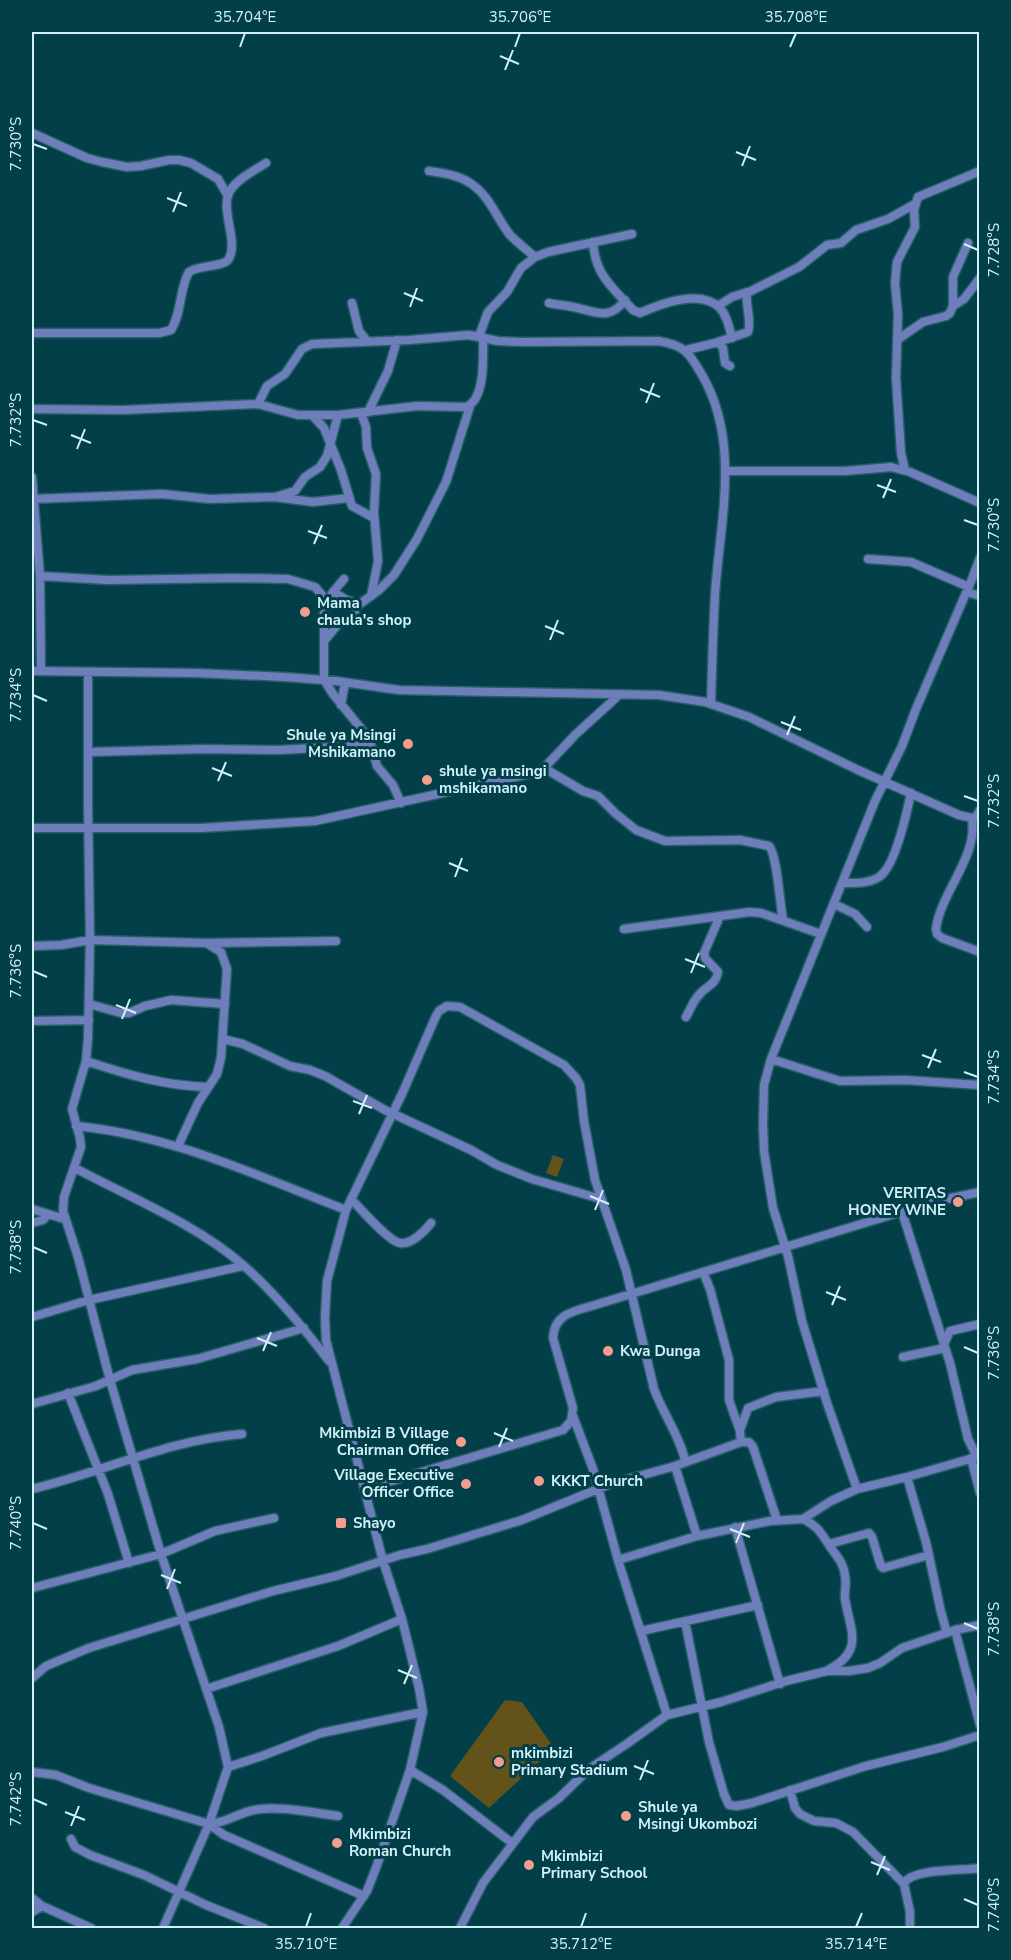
<svg xmlns="http://www.w3.org/2000/svg" width="1011" height="1960" viewBox="0 0 1011 1960" font-family="'Nunito Sans',sans-serif">
	<style>
		.green { fill: #635219 }
		.lines { fill: none; stroke-linecap: round; stroke-linejoin: round }
		.street-casing { stroke: #275f68; stroke-width: 11 }
		.street { stroke: #6e7eba; stroke-width: 8 }
		.ticks { fill: none; stroke: #d0f1f8; stroke-width: 2 }
		.poi-dot { fill: #f49d8c; stroke: #023f48; stroke-width: 2 }
		.labels { text-anchor: middle; stroke-width: 6; stroke-linejoin: round; paint-order: stroke }
		.poi-label { font-size: 15px; font-weight: bold; fill: #d0f1f8; stroke: #023f48; text-anchor: start }
		.neatline { fill: none; stroke: #d0f1f8; stroke-width: 2 }
		.ticks-label { font-size: 15px; text-anchor: middle; fill: #d0f1f8 }
	</style>
	<rect width="100%" height="100%" fill="#023f48"/>
	<path class="green" d="M553 1155 564 1159 557 1177 546 1173Z
		M505 1700 522 1702 554 1748 489 1808 450 1776Z"/>
	<g class="lines">
		<g class="street-casing">
			<path id="street" d="M32 133 87 158 102 162 127 167 141 166 169 160H179L191 163 218 179 228 196
				M429 171C443 173 458 175 470 183 490 196 496 217 510 235 518 243 527 250 535 257
				M593 242C595 275 612 287 633 310L640 313C660 304 699 289 719 307 727 315 729 327 732 338
				M352 303 359 331 367 341
				M549 303C557 305 565 305 573 307 595 311 609 322 625 300
				M718 306 732 297 751 291 799 267 822 249 827 245 841 243 856 230 888 219 915 204
				M953 306 964 299 980 278
				M32 333H159L171 330C182 313 179 289 189 272 198 265 222 267 228 260 240 243 219 209 230 191 237 179 255 170 266 163
				M479 336 488 312 507 292 521 268 535 257 548 252 632 234
				M897 340 923 322 946 316 950 313 953 306V277L968 243
				M718 342 723 348 725 363 730 366
				M686 350 715 343 748 332C752 320 745 305 747 292
				M258 404 267 386 285 374 302 349 312 344 409 340 469 335 498 341 523 342 658 341C684 345 689 352 702 375 741 442 720 522 715 594 713 631 712 668 711 704
				M32 409 123 410 258 404 298 415H338L417 406 466 407C486 400 483 354 483 337
				M368 412 388 371 397 340
				M361 413 366 427 367 448 376 474 374 513 378 561 371 596
				M312 415 324 428 341 470 352 506 374 518
				M905 470 901 453 896 378 898 315 895 283 897 262 915 227 914 210 918 197 980 171
				M726 471H845L891 467 910 472 980 503
				M32 477 40 576 41 671
				M275 497 295 491 305 477 320 467 327 456 338 415
				M32 499 162 494 210 499 274 497 313 502 349 498
				M868 559 911 562 969 587
				M40 576 108 580 236 578 288 579 315 587 322 595 324 605V680L333 694 363 731 371 745 377 766 393 785 401 803
				M333 592 347 600 359 604
				M967 592 980 596
				M324 607 333 592 344 579
				M325 640 339 623 352 618 357 606 379 590 394 575 417 539 446 482 470 406
				M32 671 196 673 285 677 336 681 399 690 659 695 705 702 749 717 858 770 959 815 972 818 976 817 980 810
				M88 673V806L90 940 88 1038 86 1061 72 1109 80 1138 81 1147 64 1197 63 1211 78 1257 110 1380 161 1554 219 1727 228 1767 209 1824 163 1928
				M341 705 345 683
				M89 752 203 749 279 750 371 745
				M544 768 583 791 598 796 615 813 636 830 665 841 740 840 769 846C777 854 780 905 783 920
				M972 818C978 858 941 891 936 929L937 934 942 938 980 952
				M32 828H201L315 821 538 772 544 768 576 734 619 695
				M842 883C855 883 868 884 879 877 895 867 907 812 911 793
				M834 904 855 914 867 927
				M624 929 750 912 761 913 821 934
				M32 946 61 945 90 940 206 943 336 941
				M89 1004 121 1013H129L145 1006 171 1000 225 1004
				M686 1017C690 1010 693 1001 699 995 706 986 716 985 718 972L705 958 704 953 720 916
				M32 1021 89 1020
				M223 1039 243 1044 290 1066 310 1070 325 1076 385 1110 471 1150 497 1165 532 1179 601 1199
				M771 1059 840 1081 905 1080 980 1085
				M86 1061C125 1074 165 1086 207 1087
				M76 1126C171 1135 258 1176 346 1210
				M178 1146 198 1103 217 1074 221 1058 227 969 221 952 208 944
				M75 1168C129 1197 196 1224 243 1265 275 1293 303 1327 329 1361
				M351 1199C361 1209 388 1241 400 1243 411 1245 425 1231 431 1223
				M32 1209 64 1219
				M902 1212 950 1363 968 1439 977 1457
				M32 1223 43 1220 48 1214
				M703 1272 710 1289 729 1360V1400L740 1431 741 1442
				M32 1317 89 1300 243 1266
				M944 1344 950 1331 980 1324
				M903 1357 945 1348
				M68 1393 108 1494 129 1563
				M32 1404 96 1386 132 1370 197 1359 304 1328
				M573 1416 593 1469 618 1560 667 1715
				M740 1430 748 1408 776 1397 824 1391
				M971 1458 980 1493
				M675 1466 697 1536
				M907 1477 926 1542 941 1612 947 1633
				M32 1489C103 1472 168 1440 242 1434
				M365 1489 563 1430 571 1421 573 1408 553 1338C554 1312 577 1311 598 1304L937 1201 980 1192
				M857 1489 827 1403 802 1321 788 1256 773 1208 764 1151 763 1125 764 1085 771 1059 875 801 902 746 916 709 972 579 980 558
				M803 1519C819 1527 821 1533 831 1548 837 1557 844 1563 845 1576 847 1584 844 1591 845 1599 850 1630 865 1651 828 1670
				M735 1527 780 1684
				M829 1544 869 1533 872 1537 881 1566 883 1568 929 1555
				M618 1560 697 1536 770 1521 803 1519 831 1501 857 1489 907 1477 980 1456
				M32 1588 161 1554 215 1531 274 1518
				M685 1621 709 1742 724 1794 729 1805 737 1806 752 1803 866 1766 943 1747 980 1735
				M955 1630 980 1725
				M641 1631 758 1605
				M32 1678 46 1666 89 1648 273 1591 336 1576 400 1555 427 1549 522 1520 610 1484 675 1466 741 1442H749L753 1447 777 1520
				M206 1689 338 1646 402 1619
				M228 1767 262 1756 321 1733 423 1712
				M410 1770 443 1790 512 1843
				M32 1772 56 1775 89 1788 209 1824C224 1824 238 1813 254 1810 276 1805 315 1813 338 1816
				M790 1790 795 1808 800 1814 814 1821 836 1823 853 1832 904 1884
				M209 1824 224 1835 364 1896
				M71 1839 75 1847 90 1855 144 1875 206 1905 264 1928
				M32 1898 42 1906 91 1928
				M32 1912 42 1906
				M342 1928 367 1891 376 1868 410 1770 423 1712 419 1688 402 1619 383 1561 326 1340 325 1318 327 1281 346 1210 402 1094 436 1016 439 1011 447 1006 460 1007 564 1065 576 1078 580 1085 584 1121 595 1180 626 1270 654 1389C663 1414 679 1434 685 1460
				M460 1928 483 1883 533 1817 559 1798 589 1769 628 1743 667 1715 721 1702 786 1681 827 1671H849L868 1668 880 1663 902 1648 955 1630 980 1625
				M910 1928V1912L904 1884C910 1868 963 1871 980 1868"/>
		</g>
		<use href="#street" class="street"/>
	</g>
	<path class="ticks" d="M240 47 245 33M515 47 520 33M790 47 796 33M500 56 519 64M505 70 513 50M33 144 47 149M736 152 756 160M742 166 750 146M167 198 187 206M173 212 181 192M964 244 978 250M404 293 423 301M410 307 417 288M640 389 660 397M646 403 654 383M33 420 47 425M71 435 91 443M77 449 85 429M877 485 896 492M883 498 891 479M964 520 978 525M308 531 327 538M314 544 322 525M545 626 564 634M550 640 558 620M33 695 47 701M781 722 801 730M787 735 795 716M212 768 232 776M218 781 226 762M964 796 978 801M449 863 468 871M455 877 462 858M685 959 705 967M33 971 47 977M691 973 699 953M116 1005 136 1013M122 1019 130 999M922 1055 941 1062M928 1068 936 1049M964 1072 978 1077M353 1101 372 1108M359 1114 367 1095M590 1196 609 1204M595 1210 603 1190M33 1247 47 1253M826 1292 846 1300M832 1305 840 1286M257 1338 277 1346M964 1347 978 1353M263 1351 271 1332M494 1433 513 1441M499 1447 507 1428M33 1523 47 1529M730 1529 750 1537M736 1543 744 1523M161 1575 181 1583M167 1589 175 1569M964 1623 978 1629M398 1670 417 1678M404 1684 412 1665M634 1766 654 1774M640 1780 648 1760M33 1799 47 1805M65 1812 85 1820M71 1826 79 1806M871 1862 890 1870M877 1875 885 1856M964 1899 978 1905M306 1927 311 1913M581 1927 586 1913M856 1927 862 1913"/>
	<g class="poi-dot">
		<circle cx="305" cy="612" r="6"/>
		<circle cx="408" cy="744" r="6"/>
		<circle cx="427" cy="780" r="6"/>
		<circle cx="958" cy="1202" r="6"/>
		<circle cx="608" cy="1351" r="6"/>
		<circle cx="461" cy="1442" r="6"/>
		<circle cx="539" cy="1481" r="6"/>
		<circle cx="466" cy="1484" r="6"/>
		<rect x="335" y="1517" width="12" height="12" rx="3"/>
		<circle cx="499" cy="1762" r="6"/>
		<circle cx="626" cy="1816" r="6"/>
		<circle cx="337" cy="1843" r="6"/>
		<circle cx="529" cy="1865" r="6"/>
	</g>
	<g class="labels">
		<g class="poi-label">
			<text x="317" y="608">Mama<tspan x="317" dy="17">chaula's shop</tspan></text>
			<text x="396" y="740" text-anchor="end">Shule ya Msingi<tspan x="396" dy="17">Mshikamano</tspan></text>
			<text x="439" y="776">shule ya msingi<tspan x="439" dy="17">mshikamano</tspan></text>
			<text x="946" y="1198" text-anchor="end">VERITAS<tspan x="946" dy="17">HONEY WINE</tspan></text>
			<text x="620" y="1356">Kwa Dunga</text>
			<text x="449" y="1438" text-anchor="end">Mkimbizi B Village<tspan x="449" dy="17">Chairman Office</tspan></text>
			<text x="454" y="1480" text-anchor="end">Village Executive<tspan x="454" dy="17">Officer Office</tspan></text>
			<text x="551" y="1486">KKKT Church</text>
			<text x="353" y="1528">Shayo</text>
			<text x="511" y="1758">mkimbizi<tspan x="511" dy="17">Primary Stadium</tspan></text>
			<text x="638" y="1812">Shule ya<tspan x="638" dy="17">Msingi Ukombozi</tspan></text>
			<text x="349" y="1839">Mkimbizi<tspan x="349" dy="17">Roman Church</tspan></text>
			<text x="541" y="1861">Mkimbizi<tspan x="541" dy="17">Primary School</tspan></text>
		</g>
	</g>
	<rect width="1011" height="1960" fill="none" stroke="#023f48" stroke-width="66"/>
	<rect x="33" y="33" width="945" height="1894" class="neatline"/>
	<g class="ticks-label">
		<text x="245" y="22">35.704°E</text>
		<text x="520" y="22">35.706°E</text>
		<text x="796" y="22">35.708°E</text>
		<text transform="translate(16 144) rotate(-90)" y="5">7.730°S</text>
		<text transform="translate(994 250) rotate(-90)" y="5">7.728°S</text>
		<text transform="translate(16 420) rotate(-90)" y="5">7.732°S</text>
		<text transform="translate(994 525) rotate(-90)" y="5">7.730°S</text>
		<text transform="translate(16 695) rotate(-90)" y="5">7.734°S</text>
		<text transform="translate(994 801) rotate(-90)" y="5">7.732°S</text>
		<text transform="translate(16 971) rotate(-90)" y="5">7.736°S</text>
		<text transform="translate(994 1077) rotate(-90)" y="5">7.734°S</text>
		<text transform="translate(16 1247) rotate(-90)" y="5">7.738°S</text>
		<text transform="translate(994 1353) rotate(-90)" y="5">7.736°S</text>
		<text transform="translate(16 1523) rotate(-90)" y="5">7.740°S</text>
		<text transform="translate(994 1629) rotate(-90)" y="5">7.738°S</text>
		<text transform="translate(16 1799) rotate(-90)" y="5">7.742°S</text>
		<text transform="translate(994 1905) rotate(-90)" y="5">7.740°S</text>
		<text x="306" y="1949">35.710°E</text>
		<text x="581" y="1949">35.712°E</text>
		<text x="856" y="1949">35.714°E</text>
	</g>
</svg>
